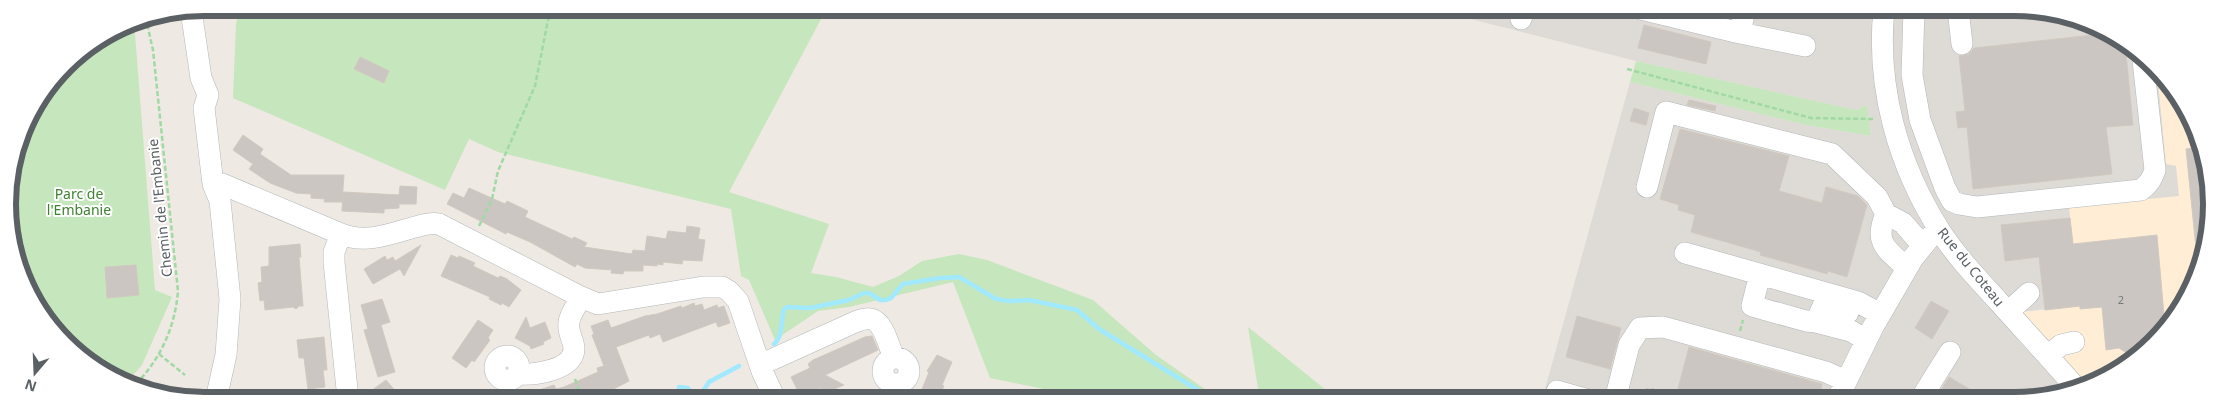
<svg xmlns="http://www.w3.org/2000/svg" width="2219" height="408" viewBox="0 0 2219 408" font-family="'Noto Sans',sans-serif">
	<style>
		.commercial { fill: #ffedd6 }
		.industrial { fill: #dedbd6 }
		.green { fill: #c6e6bd }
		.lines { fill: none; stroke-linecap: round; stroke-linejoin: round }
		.stream { stroke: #a0e9ff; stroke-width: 4.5 }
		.building { fill: #cbc6c1; stroke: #d2c9c0 }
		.minor-casing { stroke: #b3b7ba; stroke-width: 22 }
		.path { stroke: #a0d9a3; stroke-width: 2.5; stroke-dasharray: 5 2.5; stroke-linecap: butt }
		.minor { stroke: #fff; stroke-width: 21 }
		.labels { text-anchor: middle; stroke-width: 4; stroke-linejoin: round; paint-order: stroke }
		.number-label { font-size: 11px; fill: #767a7a }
		.park-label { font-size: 14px; fill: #3f8331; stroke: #fff }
		.street-label { font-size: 14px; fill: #5a6063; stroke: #fff }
		.rim { fill: none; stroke: #5a6063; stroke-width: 6 }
	</style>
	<rect width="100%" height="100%" fill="#eee9e2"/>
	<path class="commercial" d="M2157 72 2171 84 2205 153 2210 229 2191 291 2154 343 2090 385 2066 391 1996 314 2045 310 2069 207 2166 165Z"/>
	<path class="industrial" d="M1431 9H2040L2113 34 2157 72 2166 164 2176 166 2179 196 2069 207 2080 306 1996 314 2066 391 2028 400H1542L1630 82 1806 125 1871 136 1867 105 1856 110 1636 61Z"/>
	<path class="green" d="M240 8H827L729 192 829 224 811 273 836 277 873 287 899 276 922 261 959 254 987 260 1093 300 1156 355 1212 394 1224 400 1092 399 990 378 953 282 849 307 818 311 775 340 749 280 741 276 731 209 498 152 469 139 445 190 233 98 236 24Z
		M134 21 155 290 172 297 142 365 127 382 106 374 56 333 18 267 8 191 28 117 65 65 129 22Z
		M1636 61 1856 110 1867 105 1871 136 1806 125 1630 82Z
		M1248 327 1331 394 1339 400H1260Z"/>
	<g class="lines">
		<path class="stream" d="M774 344C783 337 781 319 784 309L787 307 810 308 849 300 864 293H869L880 300H886L891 298 903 284 940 278 959 277 996 299 1009 301 1029 300 1077 310 1099 329 1214 400
			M677 399 679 387 688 388 695 398 699 397 709 382 739 366"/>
	</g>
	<path class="building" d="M1644 25 1711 42 1706 64 1638 48Z
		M2111 33 2125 44 2133 125 2106 127 2112 174 1973 189 1967 127 1958 128 1956 112 1965 111 1959 56 1969 54 1974 48Z
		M360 57 389 71 384 83 354 69Z
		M1689 100 1716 106 1715 111 1687 105Z
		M1634 108 1649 113 1646 125 1630 121Z
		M1680 129 1789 156 1779 191 1822 203 1826 187 1858 196 1867 205 1847 277 1828 271 1827 274 1817 271 1760 255 1761 252 1691 232 1695 215 1678 210 1679 205 1660 199Z
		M243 135 263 149 260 154 291 175H344L342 202H324L325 199 311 198V194L296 193 270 183 249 169 253 164 233 150Z
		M2202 147 2205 153 2210 229 2198 268 2186 149Z
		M400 186 417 187 416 204H399V208L384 209V213L342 211 343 192 399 195Z
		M469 188 505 204 507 201 528 211 525 217 572 239 574 237 587 243 584 247 632 254 633 250 645 251 647 236 666 239 668 231 686 233 687 226 700 228 698 239 705 240 702 261 683 260 682 264 663 262V265L657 264V266L643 265V271H624L623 274 611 273 612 270 585 268 577 264 575 267 530 242 507 232 506 234 447 204 453 193 464 198Z
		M2070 218 2073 244 2157 235 2165 327 2151 345 2133 347 2127 353 2119 348 2106 350 2102 307 2080 309V306L2045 310 2039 257 2005 261 2001 225Z
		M300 244 301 257H299L303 306H299L296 309 293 307 265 310 264 300 260 301 258 283 262 282 261 267 269 266V247Z
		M421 245 404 276 400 269 373 284 364 269 385 256 387 260 393 257 395 261Z
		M451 255 458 258 459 256 475 263 473 266 498 278 500 276 507 279 521 290 509 307 502 303 501 305 489 299 490 297 441 276Z
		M136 265 139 295 107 298 105 267Z
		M382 299 390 322 381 325 395 372 378 377 364 330 368 329 361 305Z
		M1931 301 1949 311 1932 339 1915 328Z
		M694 303 695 306 702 304 704 310 717 305 718 308 724 306 730 323 718 327 716 322 663 342 660 334 650 338 649 335 616 347 629 381 608 392 607 390 581 399H520L519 397 554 385 556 389 564 387 598 372 597 368 604 366 592 335 594 334 591 326 608 320 611 328 645 316 657 314 681 306 682 308Z
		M1577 316 1621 328 1610 369 1566 357Z
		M526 317 530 328 545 322 551 338 543 342 544 344 531 349 530 346 515 338Z
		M478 320 493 330 488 338 490 340 474 362 472 360 466 368 452 358Z
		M872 336 878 350 876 351 825 375 844 385 822 394 820 388 806 393 804 389 798 391 791 377 810 368 808 364 813 360 865 337Z
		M324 337 327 370H323L325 387 308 389 304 358H299L297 340Z
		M1689 347 1822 384 1819 400H1675Z
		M937 355 952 362 942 385 944 386 938 399H918L929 372 927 371Z
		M1949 377 1988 400H1935Z
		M386 380 402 399H360Z"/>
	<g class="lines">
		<g class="minor-casing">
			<path id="minor" d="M1641 9 1740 33 1805 46
				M1884 9C1876 87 1898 165 1940 231 1956 256 1978 279 1998 301 2024 330 2051 359 2077 389
				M1914 9 1912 75 1920 120 1945 188 1952 201 1959 204 1977 207 2141 190C2149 184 2152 179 2155 170L2143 60
				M1958 9 1962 44
				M191 10 201 78 208 95 204 108 213 184 220 201 230 299 226 355 216 399
				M1521 19 1524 9
				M1740 33 1745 9
				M213 184H222L341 234C366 244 390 234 415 227 423 225 430 222 439 224L581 297 598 304 703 287H722L729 291 738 301 762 371 775 399
				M1647 187 1666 112 1832 154 1877 197 1886 214
				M341 234 334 252V262L348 399
				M1685 253 1858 302 1880 314
				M1907 268C1887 250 1873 243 1886 214L1903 223 1923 246
				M1760 274 1752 306 1806 321 1816 322
				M2008 312 2029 293
				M1848 313 1823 306 1816 322 1851 331 1866 340
				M2048 356 2061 345 2074 342
				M495 368a12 12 0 1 1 24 0a12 12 0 1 1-24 0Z
				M883 371a13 13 0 1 1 26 0a13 13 0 1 1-26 0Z
				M760 365 855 322C860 320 866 318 871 319 884 322 889 347 894 358
				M517 374C533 375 573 371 574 349 574 340 567 332 569 322 570 314 577 305 581 297
				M1557 391 1589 400
				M1615 400 1629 345 1640 328 1663 327 1826 372 1846 381
				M1650 400V399
				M1837 400 1873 327 1913 258 1931 236 1940 232
				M1920 400 1950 352"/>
		</g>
		<path class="path" d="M1627 69 1811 118 1874 119
			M479 226 492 199 498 171 535 86 548 20 554 8
			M1740 331 1743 320
			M159 354 185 375
			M575 379 582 399
			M136 384C161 358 175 327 178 291L153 50 146 19
			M729 399 737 396 754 398"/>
		<use href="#minor" class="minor"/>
	</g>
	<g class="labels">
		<g class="number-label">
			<text x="2121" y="304">2</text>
		</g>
		<g class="park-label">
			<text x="79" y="199">Parc de<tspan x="79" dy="16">l'Embanie</tspan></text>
		</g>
		<g class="street-label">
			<text transform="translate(160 208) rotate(-96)" y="5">Chemin de l'Embanie</text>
			<text transform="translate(1971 267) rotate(51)" y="5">Rue du Coteau</text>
		</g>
	</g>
	<path d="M0 0H2219V408H0ZM204 16H2015A188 188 0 0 1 2203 204V204A188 188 0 0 1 2015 392H204A188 188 0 0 1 16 204V204A188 188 0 0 1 204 16Z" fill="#fff" fill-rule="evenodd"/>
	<path class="rim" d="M204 16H2015A188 188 0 0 1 2203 204V204A188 188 0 0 1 2015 392H204A188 188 0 0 1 16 204V204A188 188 0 0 1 204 16Z"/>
	<g transform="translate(35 373) rotate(199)" stroke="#ffffff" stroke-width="4" paint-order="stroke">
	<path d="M0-4L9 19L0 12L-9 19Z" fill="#5a6063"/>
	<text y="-8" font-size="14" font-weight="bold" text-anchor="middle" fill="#5a6063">N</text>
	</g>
</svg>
